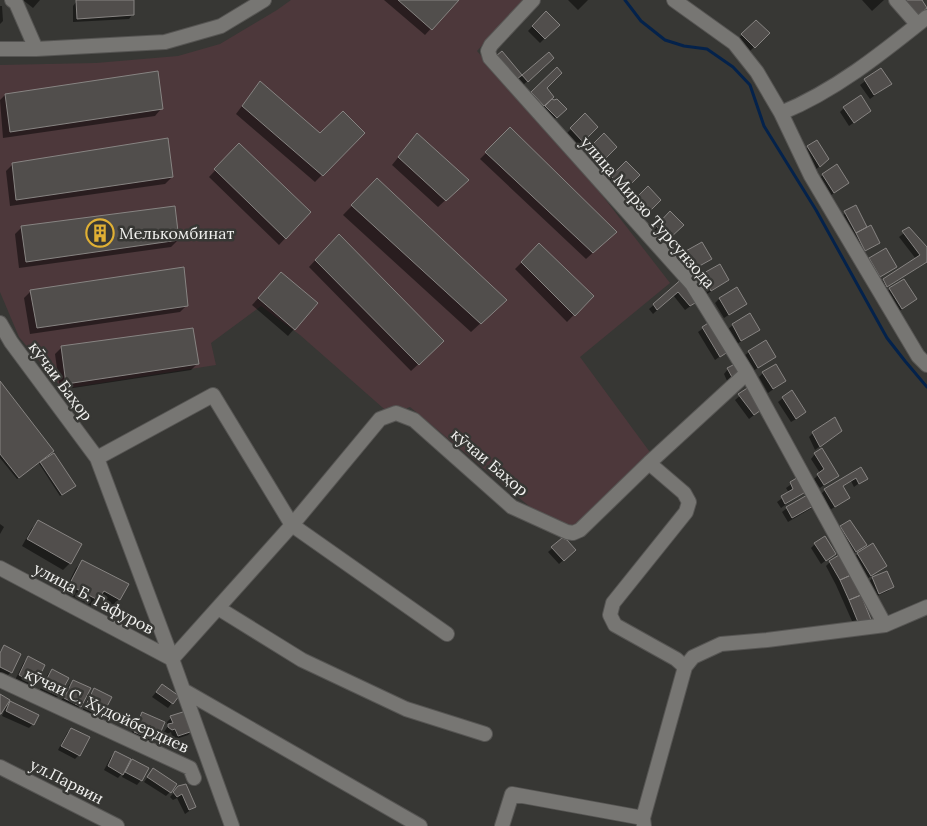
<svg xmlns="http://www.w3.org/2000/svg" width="927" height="826" viewBox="0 0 927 826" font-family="Lora,serif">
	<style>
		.industrial { fill: #4d383b }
		.shadow { fill: #0007 }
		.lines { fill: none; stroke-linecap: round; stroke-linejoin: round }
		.stream { stroke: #04224b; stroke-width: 3 }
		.building { fill: #514e4c; stroke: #878482 }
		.street-casing { stroke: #565553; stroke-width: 16 }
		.street { stroke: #777673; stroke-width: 14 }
		.labels { text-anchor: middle; stroke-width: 5; stroke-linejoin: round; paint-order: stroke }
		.street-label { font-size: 16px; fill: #f1f1ef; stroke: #373734 }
		.poi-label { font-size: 16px; fill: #f1f1ef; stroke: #373734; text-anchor: start }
	</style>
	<rect width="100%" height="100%" fill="#373734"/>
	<path class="industrial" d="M291 0H524L477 51 598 190 670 283 580 357 652 455 573 528 535 511 410 407 391 415 300 335 261 306 211 343 216 365 63 389 19 337 0 292V65L96 63 178 56 220 44 277 10Z"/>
	<path class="shadow" d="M23 0H40L33 8Z
		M94 0H133V14L129 19 73 22V6L77 1Z
		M384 0H457L425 35Z
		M568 0H588L578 10Z
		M862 0H884L872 11Z
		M0 6H2L3 21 0 24Z
		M546 12 558 25 540 43 528 31Z
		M756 21 768 33 750 51 738 39Z
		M502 53 522 77 548 53 549 62 523 85 497 56Z
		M557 69 545 88 550 99 554 102 561 113 552 121 527 97Z
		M881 69 890 84 870 99 860 85Z
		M260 82 320 135 363 133 315 182 236 114Z
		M5 95 161 109 155 116 3 138 0 100Z
		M844 108 870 111 849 126 840 112Z
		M585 115 596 127 578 145 567 133Z
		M510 129 609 238 586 259 480 159Z
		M417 134 467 180 438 207 392 165Z
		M604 135 616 147 597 165 586 153Z
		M239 145 309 212 279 245 209 177Z
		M808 147 823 164 815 170 804 151Z
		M626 163 638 175 620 193 608 181Z
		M13 164 172 177 165 184 10 206 6 171Z
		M823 175 848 182 830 196 818 179Z
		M377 180 496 309 471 332 343 215Z
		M648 187 660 200 642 218 630 206Z
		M855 207 867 229 879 243 861 254 840 217Z
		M670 213 682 225 664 243 652 231Z
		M22 227 178 240 171 247 19 268 15 234Z
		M909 229 927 249V262L883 290 879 284 883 280 916 259 899 237Z
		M332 242 443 341 411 371 309 267Z
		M539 245 592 296 567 322 515 269Z
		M685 253 710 258 689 272 681 258Z
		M870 259 895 267 875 280 866 263Z
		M719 265 728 280 707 294 698 279Z
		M684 279 699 300 685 310 673 295 653 314 649 309Z
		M275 280 294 329 288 336 252 305Z
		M890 289 916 299 898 312 886 293Z
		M31 291 187 305 180 312 30 334 24 298Z
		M719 299 745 304 724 318 715 303Z
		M712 322 729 350 715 360 698 332Z
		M733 325 758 330 737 344 728 329Z
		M62 347 198 363 191 370 60 390 55 354Z
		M749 352 774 357 753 371 744 356Z
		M728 369 737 378 728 383 724 374Z
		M763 373 785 381 768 393 759 377Z
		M0 383 46 457 53 454 72 487 60 496 38 462 17 479 0 458Z
		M749 388 758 412 749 419 735 400Z
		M792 391 801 416 791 422 778 402Z
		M841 431 815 450 809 437 813 433Z
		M815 454 837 475 820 488 814 479 820 473 811 459Z
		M860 469 866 478 854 487 851 481 842 487 848 498 830 510 821 494 825 490Z
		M800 478 807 490 781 508 777 502 789 493 786 488Z
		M814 505 810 509 788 522 782 512 787 508Z
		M39 521 70 563 63 570 22 546 32 528Z
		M850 521 865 545 852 555 836 532Z
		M0 524 4 527 0 534Z
		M562 540 574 550 559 564 548 552Z
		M815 544 835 554 821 564 811 548Z
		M858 554 886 566 867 579 853 558Z
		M82 562 119 599 112 606 98 598 91 606 64 592 76 568Z
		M830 562 871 622 856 630 836 585 826 566Z
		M886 572 893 586 888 591 875 597 868 583 872 578Z
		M4 647 11 672 7 676 0 673V651Z
		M28 658 35 683 31 687 15 680 24 662Z
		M52 670 58 696 54 700 39 692 48 674Z
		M74 681 80 706 76 711 60 703 69 685Z
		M162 685 177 696 168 708 152 697Z
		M95 690 101 715 97 719 82 711 90 694Z
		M11 703 33 724 29 728 2 716 6 707Z
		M142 713 156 740 151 745 130 736 138 718Z
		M171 718 192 730 188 735 173 740 171 732 167 734 164 732 168 726 167 722Z
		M71 729 79 755 75 759 58 750 67 733Z
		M116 753 147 768 141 780 137 785 122 777 124 771 118 778 104 770 111 757Z
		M153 770 170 792 166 796 144 782Z
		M179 787 195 807 185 814 177 798 173 800 170 797Z"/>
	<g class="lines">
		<path class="stream" d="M625 0 641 21 665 40 684 46 707 49 733 67 750 85 764 126 816 210 887 338 905 361 927 387"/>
	</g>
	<path class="building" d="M76 0H134V15L77 19Z
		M398 0H459L432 30Z
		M901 0H922L927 8 914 18Z
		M546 11 560 25 545 39 532 26Z
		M756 20 770 33 755 48 741 34Z
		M502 51 522 75 516 80 496 56Z
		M549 52 554 58 528 82 522 75Z
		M557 67 562 73 547 88 554 97 544 106 531 92Z
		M881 68 892 84 874 95 864 79Z
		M158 71 163 109 10 132 5 94Z
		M260 81 320 133 343 111 365 133 323 176 242 106Z
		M861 95 871 111 854 123 843 107Z
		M552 99 554 100 557 99 567 109 557 118 545 106Z
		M585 113 598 127 583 142 570 128Z
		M510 127 617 232 593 253 485 152Z
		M417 133 469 180 446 201 398 157Z
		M604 133 617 147 602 162 589 148Z
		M168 138 173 177 16 200 12 163Z
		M817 140 829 159 820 167 807 146Z
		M239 143 311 212 286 239 214 169Z
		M626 161 640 175 625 190 611 176Z
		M837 164 849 183 834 193 822 174Z
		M377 178 507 300 481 324 351 205Z
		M648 186 661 200 647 214 633 201Z
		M856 205 867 227 856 233 844 211Z
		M175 206 179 240 26 262 21 226Z
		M670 211 684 225 669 239 656 226Z
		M871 225 880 243 865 251 856 233Z
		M909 227 927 247V262L887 287 883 279 920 255 902 231Z
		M339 234 444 341 419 365 315 260Z
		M702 242 712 259 694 269 684 252Z
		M539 243 594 296 575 316 521 262Z
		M886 248 897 267 880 277 869 258Z
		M720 264 729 280 711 291 702 274Z
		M184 267 188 306 37 328 30 290Z
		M281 272 318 303 295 330 258 298Z
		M684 277 700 300 690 306 678 292 657 310 653 304Z
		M904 279 917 299 902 309 889 288Z
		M737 287 747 304 729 315 719 298Z
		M750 313 760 330 741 341 732 324Z
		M713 320 731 350 720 357 702 327Z
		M193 328 199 364 66 384 61 346Z
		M766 340 776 357 758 368 748 351Z
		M737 363 743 374 733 379 727 368Z
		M776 364 786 381 773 389 762 372Z
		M0 381 54 451 19 478 0 454Z
		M749 387 764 408 754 415 738 394Z
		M792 390 806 412 796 419 782 397Z
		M835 417 842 431 820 447 812 432Z
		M822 448 839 476 824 485 817 474 824 469 814 453Z
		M54 453 76 486 62 495 40 462Z
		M861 467 868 479 859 484 856 478 843 486 850 498 835 507 824 489Z
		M800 476 809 490 785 504 781 496 793 489 790 482Z
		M809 494 815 505 792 518 786 507Z
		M38 520 82 544 71 564 27 539Z
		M850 520 867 545 856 552 840 526Z
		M825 536 836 554 826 561 814 543Z
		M562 538 567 540 576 550 564 561 551 547Z
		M873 543 887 566 871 576 857 553Z
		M844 552 851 575 840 580 829 561Z
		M82 560 129 584 120 600 104 591 98 600 69 585Z
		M887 571 894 587 879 594 872 577Z
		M851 575 861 595 849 600 840 580Z
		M861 595 872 622 860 627 849 600Z
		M4 645 21 654 12 673 0 667V653Z
		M28 656 45 665 36 684 19 675Z
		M52 669 69 678 59 696 42 688Z
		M73 680 91 688 81 707 64 698Z
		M162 684 179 696 173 704 156 692Z
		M94 688 112 697 102 716 85 707Z
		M0 694 10 700 1 714H0Z
		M10 701 39 715 34 725 6 711Z
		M186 711 193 731 178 736 175 729 172 730 168 727V724L173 723 170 716Z
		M142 712 165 722 157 741 134 732Z
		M71 728 90 737 80 756 61 746Z
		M115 751 131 759 123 775 108 766Z
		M132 759 149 768 142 781 125 772Z
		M153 768 177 784 171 793 147 777Z
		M186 784 196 807 189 810 182 794 177 797 173 792 178 786Z"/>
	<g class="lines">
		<g class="street-casing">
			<path id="street" d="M12 0 16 3 36 49
				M533 0 491 45 488 51 490 58 692 284 747 373 885 625
				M674 0 734 43 757 72 781 113 811 176 918 356 927 365
				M896 0 917 24
				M0 49H36L165 42 221 26 264 0
				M781 113C835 91 882 53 927 17
				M0 323 11 342 97 458 172 659 232 826
				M97 458 213 395 292 525 447 634
				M649 463 684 493 689 502 686 512 613 603 610 615 615 625 676 659 685 667
				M0 568 172 659
				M218 608 302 660 406 709 485 734
				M172 659 292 525 380 419 396 413 414 420 512 507 567 532 573 533 580 530 649 463 747 373
				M0 680 190 768 194 778
				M183 690 420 826
				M0 767 117 826
				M502 826 512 794 643 818
				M644 826 643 818 685 667 693 657 721 644 767 640 885 625 927 607"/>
		</g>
		<use href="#street" class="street"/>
	</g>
	<defs>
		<g id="building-ring" transform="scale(1.4375)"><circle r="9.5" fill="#373734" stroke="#e0b034" stroke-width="1.5"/><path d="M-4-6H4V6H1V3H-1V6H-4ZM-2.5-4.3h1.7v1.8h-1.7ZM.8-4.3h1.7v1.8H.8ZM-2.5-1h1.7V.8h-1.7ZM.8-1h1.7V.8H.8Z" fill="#e0b034"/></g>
	</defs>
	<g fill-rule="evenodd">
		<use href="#building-ring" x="100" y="233"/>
	</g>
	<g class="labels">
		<g class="street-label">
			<text transform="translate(648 212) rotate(49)" y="6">улица Мирзо Турсунзода</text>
			<text transform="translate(61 381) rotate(53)" y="6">кӯчаи Баҳор</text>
			<text transform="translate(490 462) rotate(40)" y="6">кӯчаи Баҳор</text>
			<text transform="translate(94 598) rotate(28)" y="6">улица Б. Гафуров</text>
			<text transform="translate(107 710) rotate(25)" y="6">кӯчаи С. Худойбердиев</text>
			<text transform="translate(67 781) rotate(27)" y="6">ул.Парвин</text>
		</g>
		<g class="poi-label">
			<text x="119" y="239">Мелькомбинат</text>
		</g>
	</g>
</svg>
